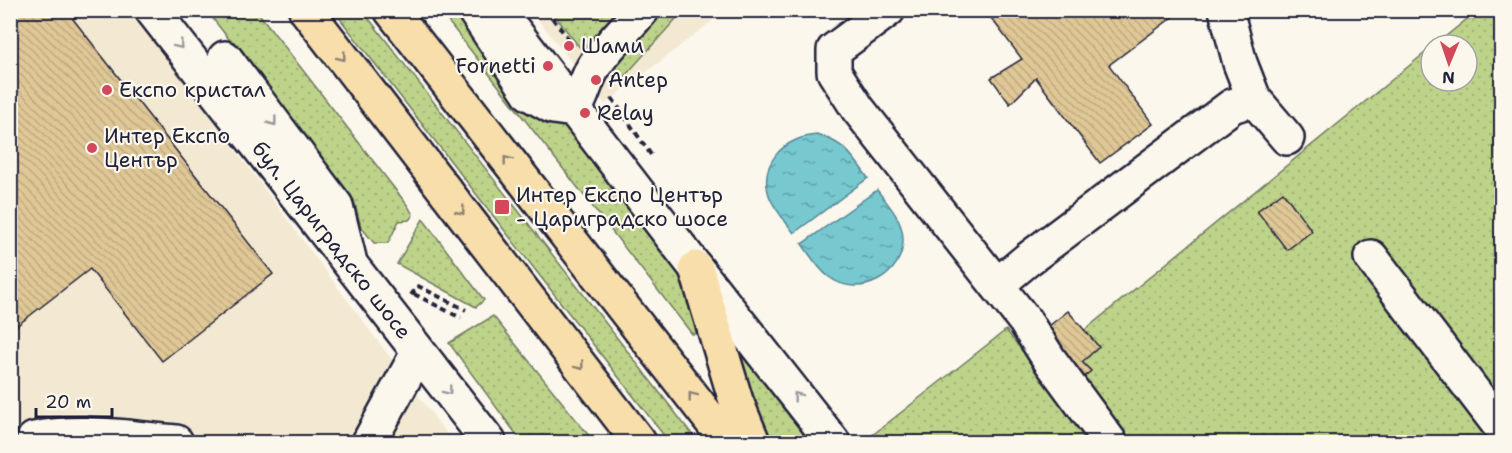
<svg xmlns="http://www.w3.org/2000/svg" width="1512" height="453" viewBox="0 0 1512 453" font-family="'Shantell Sans',sans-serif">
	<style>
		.built { fill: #f3e9d2 }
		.grass { fill: url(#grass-dots); stroke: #707a62; stroke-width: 1.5 }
		.water { fill: url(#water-ripples); stroke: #558694; stroke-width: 1.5 }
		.building { fill: url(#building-back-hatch); stroke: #22223b; stroke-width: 1.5 }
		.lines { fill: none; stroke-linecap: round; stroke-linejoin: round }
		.minor-casing { stroke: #22223b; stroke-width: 38 }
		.highway-casing { stroke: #22223b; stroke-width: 38 }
		.path { stroke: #22223b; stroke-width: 4; stroke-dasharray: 6 4.5; stroke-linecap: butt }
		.minor { stroke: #fbf7ec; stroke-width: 33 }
		.highway { stroke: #f8deab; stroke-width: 33 }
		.oneway { stroke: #99979c }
		.oneway2 { stroke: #8d8073 }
		.poi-dot { fill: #d1495b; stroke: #fbf7ec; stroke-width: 2 }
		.labels { text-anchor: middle; stroke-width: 4.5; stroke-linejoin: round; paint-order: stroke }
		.poi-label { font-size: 21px; fill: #22223b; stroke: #fbf7ec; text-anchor: start }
		.street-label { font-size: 21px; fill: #22223b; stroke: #fbf7ec }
	</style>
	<defs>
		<pattern id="grass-dots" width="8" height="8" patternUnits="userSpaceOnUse" patternTransform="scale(1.5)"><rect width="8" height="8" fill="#bdd389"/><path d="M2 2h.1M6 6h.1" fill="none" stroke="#a2b577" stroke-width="1.8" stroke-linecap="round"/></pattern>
		<pattern id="water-ripples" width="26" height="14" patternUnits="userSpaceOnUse" patternTransform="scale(1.5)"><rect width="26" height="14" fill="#77c8cf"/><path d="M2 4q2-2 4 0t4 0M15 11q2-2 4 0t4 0" fill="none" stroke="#61a2a9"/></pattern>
		<pattern id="building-back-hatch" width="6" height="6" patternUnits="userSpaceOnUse" patternTransform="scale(1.5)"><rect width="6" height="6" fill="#dfc796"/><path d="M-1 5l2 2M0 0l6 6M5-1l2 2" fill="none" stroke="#bfab82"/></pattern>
	</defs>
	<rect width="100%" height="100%" fill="#fbf7ec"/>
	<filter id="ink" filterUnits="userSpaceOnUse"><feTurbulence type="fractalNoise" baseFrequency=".0167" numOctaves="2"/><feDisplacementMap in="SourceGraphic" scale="12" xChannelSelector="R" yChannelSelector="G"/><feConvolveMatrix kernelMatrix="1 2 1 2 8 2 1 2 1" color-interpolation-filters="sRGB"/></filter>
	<g filter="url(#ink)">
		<path class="built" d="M10 11H132L453 442H11Z
			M531 11H725L605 104Z"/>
		<path class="grass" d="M207 11H257L408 206 413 215 409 220 399 221 388 243H374L361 227 354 200Z
			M334 11H363L698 442H669Z
			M440 11H462L613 178 669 251 700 324 697 334H692Z
			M551 11H626L589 59Z
			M656 11H683L624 77 609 63Z
			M1477 11H1501V442H868L866 440 1006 330 1073 417 1049 359 1431 48V81H1467V45H1435Z
			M423 219 484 300 476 307 397 264Z
			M493 316 594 442H522L449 343Z
			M733 341 816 442H773L767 434 731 343Z"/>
		<path class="water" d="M817 135C845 142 853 157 868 178L794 233C786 222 776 211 770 198 757 163 785 137 817 135Z
			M877 190C888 204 903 220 903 239 904 276 859 300 829 277 818 269 810 255 802 244Z"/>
		<path class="building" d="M10 10H84L73 19 273 274 162 361 90 269 10 331Z
			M985 10H1182L1109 65 1153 124 1100 163 1036 78 1010 104 991 78 1022 59Z
			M1283 192 1312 231 1287 250 1257 211Z
			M1068 311 1099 347 1082 362 1091 371 1080 380 1040 333Z"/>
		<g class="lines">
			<g class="minor-casing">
				<g id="minor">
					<path id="s1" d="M152 10 489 442"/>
					<path d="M474 10 530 94 553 107 574 110C583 97 585 82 593 68 605 48 627 28 642 10"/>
					<path d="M498 10 696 268 833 442"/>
					<path d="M888 10 834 50V72L858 109 1025 321 1049 359 1110 442"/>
					<path d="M1226 10 1240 63 1254 99 1287 138"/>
					<path d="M225 58 336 206 349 258"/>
					<path d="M1371 257 1502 429"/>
					<path d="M997 285 1027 260 1232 106 1254 99"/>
					<path d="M34 439C80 429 129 438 176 442"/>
					<path d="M369 442 418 353"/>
				</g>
			</g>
			<g class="highway-casing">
				<path id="highway" d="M306 10 639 442
					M391 10 728 442
					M696 268 736 401 753 442"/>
			</g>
			<path class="path" d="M546 10 574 46
				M612 98 651 155 648 157
				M414 294 461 318
				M411 295 418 286 466 310"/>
			<use href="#minor" class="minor"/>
			<use href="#highway" class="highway"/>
		</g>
		<defs><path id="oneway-chevron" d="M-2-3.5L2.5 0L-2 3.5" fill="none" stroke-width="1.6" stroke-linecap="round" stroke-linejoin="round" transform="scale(1.5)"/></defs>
		<g class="oneway">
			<use href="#oneway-chevron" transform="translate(179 45) rotate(52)"/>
			<use href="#oneway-chevron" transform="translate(273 122) rotate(53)"/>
			<use href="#oneway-chevron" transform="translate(448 391) rotate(52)"/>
			<use href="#oneway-chevron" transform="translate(797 396) rotate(-128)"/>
		</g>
		<g class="oneway2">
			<use href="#oneway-chevron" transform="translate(342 57) rotate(52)"/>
			<use href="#oneway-chevron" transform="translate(507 160) rotate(-128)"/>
			<use href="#oneway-chevron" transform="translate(461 211) rotate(52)"/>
			<use href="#oneway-chevron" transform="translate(580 366) rotate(52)"/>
			<use href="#oneway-chevron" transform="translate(692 396) rotate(-128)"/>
		</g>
	</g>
	<g class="poi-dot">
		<circle cx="569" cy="46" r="6"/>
		<circle cx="548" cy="66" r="6"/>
		<circle cx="596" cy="80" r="6"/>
		<circle cx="107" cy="90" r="6"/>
		<circle cx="585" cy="113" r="6"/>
		<circle cx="92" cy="148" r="6"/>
		<rect x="494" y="199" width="16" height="16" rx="3"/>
	</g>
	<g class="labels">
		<g class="poi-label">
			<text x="581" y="53">Шами</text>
			<text x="536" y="73" text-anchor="end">Fornetti</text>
			<text x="608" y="87">Antep</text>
			<text x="119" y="97">Експо кристал</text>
			<text x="597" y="120">Relay</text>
			<text x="104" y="143">Интер Експо<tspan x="104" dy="24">Център</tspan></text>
			<text x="516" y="202">Интер Експо Център<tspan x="516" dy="24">- Цариградско шосе</tspan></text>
		</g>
		<g class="street-label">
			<text dy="7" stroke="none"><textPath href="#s1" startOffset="292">бул. Цариградско шосе</textPath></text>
		</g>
	</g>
	<rect width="1512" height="453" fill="none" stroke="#fbf7ec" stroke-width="36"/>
	<rect x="18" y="18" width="1476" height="417" fill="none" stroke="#22223b" stroke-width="2" filter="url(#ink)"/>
	<g transform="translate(1449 63) rotate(182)"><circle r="28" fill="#fbf7ec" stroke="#a4a2a5" stroke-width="1.5"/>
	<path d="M0-4.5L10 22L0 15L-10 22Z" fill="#d1495b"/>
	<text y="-9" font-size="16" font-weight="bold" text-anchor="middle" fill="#22223b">N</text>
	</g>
	<path d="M36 408v9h76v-9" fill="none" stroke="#22223b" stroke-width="3"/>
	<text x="45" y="408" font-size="18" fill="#22223b" stroke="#fbf7ec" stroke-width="4.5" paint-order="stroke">20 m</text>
</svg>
